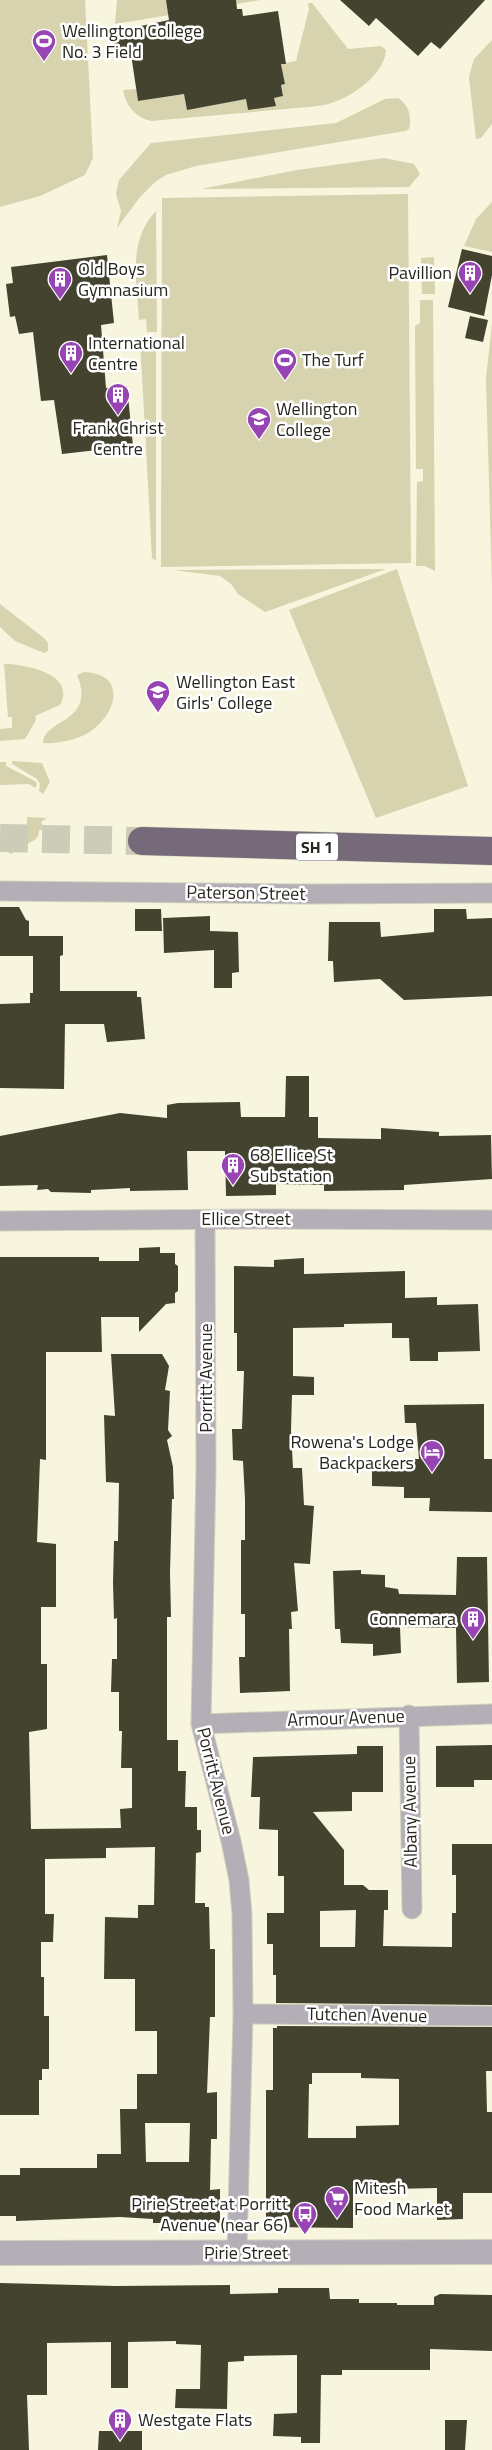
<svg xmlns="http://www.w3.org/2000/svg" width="492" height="2450" viewBox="0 0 492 2450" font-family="'Titillium Web',sans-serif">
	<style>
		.green { fill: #d6d3ae }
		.building { fill: #444330; fill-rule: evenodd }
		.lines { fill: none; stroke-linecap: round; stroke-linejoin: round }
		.trunk-tunnel { stroke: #cdccb8; stroke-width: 28; stroke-dasharray: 28 14; stroke-linecap: butt }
		.minor-casing { stroke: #d2d0bb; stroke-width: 21 }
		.tertiary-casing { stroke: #d2d0bb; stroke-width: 26 }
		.trunk-casing { stroke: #d2d0bb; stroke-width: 29 }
		.minor { stroke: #b4aeb7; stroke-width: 19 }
		.tertiary { stroke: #b4aeb7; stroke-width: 24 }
		.trunk { stroke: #766a7a; stroke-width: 28 }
		.labels { text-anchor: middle; stroke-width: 5; stroke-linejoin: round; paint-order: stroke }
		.shield { fill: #fff; stroke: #686762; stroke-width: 1 }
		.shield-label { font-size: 16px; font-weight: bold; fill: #27261e }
		.poi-label { font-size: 18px; fill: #27261e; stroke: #fff; text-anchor: start }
		.street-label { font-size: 18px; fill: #27261e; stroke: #fff }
	</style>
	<rect width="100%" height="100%" fill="#f7f5de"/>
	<path class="green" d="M0 0H85L93 158 85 175 40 196 0 207Z
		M117 0H260L115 24Z
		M308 3H312L348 49 381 46 386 50C385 74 352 97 331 103 324 106 315 106 308 107L151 121C135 117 126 106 123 90L136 89 138 101 184 94 187 109 246 99 248 110 275 105 274 98 283 96 281 85 285 84 281 64 296 61 309 9Z
		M492 40V124L481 138 476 139 469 77 474 59Z
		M398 98C409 105 412 117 409 129L405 131 196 166 166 175 155 182 140 197 117 228 121 211 116 194 119 180 151 143 336 123 385 99Z
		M384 158 414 164 420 174 409 187 201 189 297 170Z
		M408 194 411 563 161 567 162 198Z
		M492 202V252L464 246 476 219Z
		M156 211 157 332H147L146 319 139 320C137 283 127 241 156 211Z
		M434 257 435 294H422L421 258Z
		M420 300H433L435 571 425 566H416L417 482 423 481V469H416L415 326 420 323Z
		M492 323V586L486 379Z
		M154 338 156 340V561L152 558 140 339Z
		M386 569 265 612 238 594 231 584 220 576 173 570Z
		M397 569 468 786 376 818 289 610Z
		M0 604 44 638 48 643V651L44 653 15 641 0 627Z
		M4 664C25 664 77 674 60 705L35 716 36 720 25 739 0 741V729L12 728V717H8Z
		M84 672C129 674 116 716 88 733 76 740 57 744 43 743 43 719 97 723 77 675Z
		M12 761 42 763 50 782 43 794 39 791 40 784 37 779 12 764Z
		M0 762H6V766L35 781 37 784 35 788 29 784 0 785Z
		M27 817 47 818 41 822 45 830H39C40 846 19 841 12 854L0 849V840L27 837Z"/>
	<path class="building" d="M166 0H236L237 9H242L243 16 278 11 286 64H281L285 84 281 85 283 96 274 98 276 106 248 110 246 99 187 110 184 94 138 101 131 54 116 56 113 32 169 20Z
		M340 0H485L440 49 431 42 418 56 376 18 369 26Z
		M462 249 492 256V275L484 316 448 307Z
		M107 255 114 323 101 325 106 388 127 386 133 446 62 454 54 400 41 401 33 332 19 334 15 316 10 317 6 284 13 283 11 267Z
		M470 316 488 320 483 342 465 338Z
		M0 907H19L26 920 29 921V936H63V955L60 956V991H137V997H141L145 1039 107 1042 104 1024H65L64 1089 0 1088V1004L30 1003V993H33V956H0Z
		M135 909H161L162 931H135Z
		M434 909H466L467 919 492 918V996L404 1000 380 979 334 982 333 961H328L329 922H380L381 937 434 932Z
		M210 916V931L238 932 239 972 232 973V988H214V950L164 953 163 918Z
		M286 1076H309V1117H318V1138L381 1139V1128L439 1132V1136L491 1135 492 1179 404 1185V1190L324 1191V1185L276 1184V1195L226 1196 225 1151H187L188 1190 130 1191V1188L91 1190V1193L51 1192 48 1189 37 1190 38 1185 0 1186V1136L120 1113 167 1118V1105L178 1103 240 1102 241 1117H285Z
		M160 1247V1253H175V1264L178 1266V1291L175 1293V1303L166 1304 139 1332V1317H101L102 1352H46V1460L40 1459 37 1542 56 1544V1607H41V1664H47V1729L29 1732 31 1829 121 1828 120 1809 132 1808V1768H121L122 1731H119V1692H111L112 1659H117V1618L114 1619 113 1583 114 1541H118L119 1483 106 1482 104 1415 115 1416 111 1354H162L169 1366 165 1390 170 1391 168 1430 172 1436 167 1440 173 1467 174 1499H172L170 1573 171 1617H167V1740H178V1771H186L185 1807H197V1830H201V1852L196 1853 195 1903H205V1907H209L210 1949H215V2017H210L207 2093 217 2092V2139H211L210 2190 220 2189V2223H153V2219L120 2217 16 2221V2216H0V2175H20V2168H97V2154H121L120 2109H137V2074H157V2031H135V1979H104L105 1917 138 1918V1905H154L155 1847 106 1848V1858L45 1859V1914H54L53 1942H41V1977H44V2016H49V2069H42V2080H39V2115H0V1257H99V1261H139V1248ZM145 2123H190L189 2162H146Z
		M304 1258V1274L405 1271V1298L437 1297V1305L478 1304 480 1351 438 1352V1361H410L409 1338H392V1323L344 1324V1327L293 1328V1376L314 1377V1395H292L291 1430 293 1468H302L304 1505 314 1506 310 1564 294 1563 298 1611 291 1612 292 1629H289L290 1691 240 1693 239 1657H245V1614H241V1540H245V1499L243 1461 233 1460 232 1429H242L244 1371H237V1333H234V1266L274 1267V1260Z
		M484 1404V1459H492V1512L429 1511 430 1498H404V1487L372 1486V1459H419L416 1423H405L404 1405Z
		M457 1557H487L489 1682 457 1683 456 1628 400 1627 401 1653 373 1656V1644L341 1643 340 1629H335L333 1571 361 1570V1574L385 1575V1587L398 1589 399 1594 456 1595Z
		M492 1745V1780H474V1787H436V1746Z
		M357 1746H383V1792H352V1811L313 1812 344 1850V1885H363L369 1890H388V1910H384L383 1946 452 1947V1913H456V1875H452V1844H492V2005L276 2003V1975H273V1944H267V1913H284V1876H278V1830L259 1829 260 1797H251L253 1757 357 1754ZM356 1910 355 1947H320V1911Z
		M277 2026 492 2027V2071H486L487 2112H492V2193H463V2219L437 2220V2188L392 2189V2184L353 2185V2228L266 2227V2090H273V2028H277ZM312 2073H361V2078L399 2079V2125L356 2126V2138H308L309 2084H312Z
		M0 2283 116 2286 230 2285V2294L278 2293V2288H329L330 2299H359V2303H397V2305H434V2297L440 2294 492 2295V2351L430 2349V2370H342V2375H321L320 2443H301V2437L273 2436 274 2414 297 2413V2355L244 2356V2361L228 2362 227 2409 175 2408 176 2389H200L201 2345 176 2344V2341L128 2342V2388H111V2342L47 2343V2395H27L29 2450H0Z
		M445 2420H467L465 2450H445Z
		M99 2431H142V2450H98Z"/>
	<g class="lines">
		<path class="trunk-tunnel" d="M0 838 142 841"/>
		<g class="minor-casing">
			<path id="minor" d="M0 891 306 894 492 893
				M205 1220 206 1468 201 1724 231 1841 239 1880 242 1915 243 2014 237 2252
				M0 1221 265 1219 492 1220
				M409 1715 412 1909
				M201 1724 492 1714
				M243 2014 492 2016"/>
		</g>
		<g class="tertiary-casing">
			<path id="tertiary" d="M0 2253 492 2252"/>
		</g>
		<g class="trunk-casing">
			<path id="trunk" d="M142 841 492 851"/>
		</g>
		<use href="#minor" class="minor"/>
		<use href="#tertiary" class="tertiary"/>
		<use href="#trunk" class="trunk"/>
	</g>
	<defs>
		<g id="stadium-pin" transform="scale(1.25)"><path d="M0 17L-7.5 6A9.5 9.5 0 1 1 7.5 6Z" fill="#9845b4" stroke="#fff"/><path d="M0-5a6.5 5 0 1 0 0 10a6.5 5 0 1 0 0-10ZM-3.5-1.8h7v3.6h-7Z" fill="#fff"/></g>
		<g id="building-pin" transform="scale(1.25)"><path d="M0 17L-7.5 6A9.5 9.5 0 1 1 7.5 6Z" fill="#9845b4" stroke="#fff"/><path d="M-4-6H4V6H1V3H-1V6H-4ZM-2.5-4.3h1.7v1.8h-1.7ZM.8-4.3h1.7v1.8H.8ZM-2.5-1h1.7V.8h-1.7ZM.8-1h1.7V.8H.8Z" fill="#fff"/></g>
		<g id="school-pin" transform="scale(1.25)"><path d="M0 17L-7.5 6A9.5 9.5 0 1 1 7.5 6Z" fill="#9845b4" stroke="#fff"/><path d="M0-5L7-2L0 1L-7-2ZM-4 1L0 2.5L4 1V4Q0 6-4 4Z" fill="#fff"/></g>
		<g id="hotel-pin" transform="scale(1.25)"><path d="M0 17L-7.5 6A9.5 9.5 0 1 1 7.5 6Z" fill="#9845b4" stroke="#fff"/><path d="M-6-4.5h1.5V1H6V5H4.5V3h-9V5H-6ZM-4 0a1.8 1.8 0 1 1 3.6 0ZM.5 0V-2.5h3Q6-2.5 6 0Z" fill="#fff"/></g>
		<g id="supermarket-pin" transform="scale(1.25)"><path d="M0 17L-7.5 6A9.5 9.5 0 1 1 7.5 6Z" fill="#9845b4" stroke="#fff"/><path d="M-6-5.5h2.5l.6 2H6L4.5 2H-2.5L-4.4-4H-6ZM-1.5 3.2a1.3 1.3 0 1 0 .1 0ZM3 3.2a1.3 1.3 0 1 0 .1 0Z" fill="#fff"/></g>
		<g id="bus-pin" transform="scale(1.25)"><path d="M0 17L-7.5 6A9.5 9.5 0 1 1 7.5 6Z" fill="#9845b4" stroke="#fff"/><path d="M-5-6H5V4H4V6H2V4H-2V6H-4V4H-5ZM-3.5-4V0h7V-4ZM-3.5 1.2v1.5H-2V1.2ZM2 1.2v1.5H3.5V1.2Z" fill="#fff"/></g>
	</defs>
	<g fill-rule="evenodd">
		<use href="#stadium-pin" x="44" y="41"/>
		<use href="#building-pin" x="470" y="273"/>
		<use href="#building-pin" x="60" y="279"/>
		<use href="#building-pin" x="71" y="353"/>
		<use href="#stadium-pin" x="285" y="360"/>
		<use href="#building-pin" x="118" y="395"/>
		<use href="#school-pin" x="259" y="419"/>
		<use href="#school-pin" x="158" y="692"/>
		<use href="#building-pin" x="233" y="1165"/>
		<use href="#hotel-pin" x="432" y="1452"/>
		<use href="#building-pin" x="473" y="1619"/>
		<use href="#supermarket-pin" x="337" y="2198"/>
		<use href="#bus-pin" x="305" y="2214"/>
		<use href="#building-pin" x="120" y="2420"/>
	</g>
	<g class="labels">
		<rect class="shield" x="296" y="833.5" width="42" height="27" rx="4"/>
		<g class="shield-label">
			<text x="317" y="853">SH 1</text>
		</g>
		<g class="poi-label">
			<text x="62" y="37">Wellington College<tspan x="62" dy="21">No. 3 Field</tspan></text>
			<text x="78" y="275">Old Boys<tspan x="78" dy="21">Gymnasium</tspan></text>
			<text x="452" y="279" text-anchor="end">Pavillion</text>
			<text x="88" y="349">International<tspan x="88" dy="21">Centre</tspan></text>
			<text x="302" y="366">The Turf</text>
			<text x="276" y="415">Wellington<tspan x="276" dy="21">College</tspan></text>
			<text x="118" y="434" text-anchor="middle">Frank Christ<tspan x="118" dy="21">Centre</tspan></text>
			<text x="176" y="688">Wellington East<tspan x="176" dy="21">Girls' College</tspan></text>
			<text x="250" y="1161">68 Ellice St<tspan x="250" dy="21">Substation</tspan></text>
			<text x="414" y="1448" text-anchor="end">Rowena's Lodge<tspan x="414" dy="21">Backpackers</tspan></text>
			<text x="456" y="1625" text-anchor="end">Connemara</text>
			<text x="354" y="2194">Mitesh<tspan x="354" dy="21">Food Market</tspan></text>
			<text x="288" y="2210" text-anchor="end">Pirie Street at Porritt<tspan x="288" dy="21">Avenue (near 66)</tspan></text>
			<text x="138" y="2426">Westgate Flats</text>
		</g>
		<g class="street-label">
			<text transform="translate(246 893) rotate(1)" y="6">Paterson Street</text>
			<text x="246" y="1225">Ellice Street</text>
			<text transform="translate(206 1378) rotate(-90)" y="6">Porritt Avenue</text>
			<text transform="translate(346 1718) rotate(-2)" y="6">Armour Avenue</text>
			<text transform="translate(216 1781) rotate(76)" y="6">Porritt Avenue</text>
			<text transform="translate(410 1812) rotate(-91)" y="6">Albany Avenue</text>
			<text transform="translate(367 2015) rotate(1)" y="6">Tutchen Avenue</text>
			<text x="246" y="2259">Pirie Street</text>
		</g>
	</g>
</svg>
